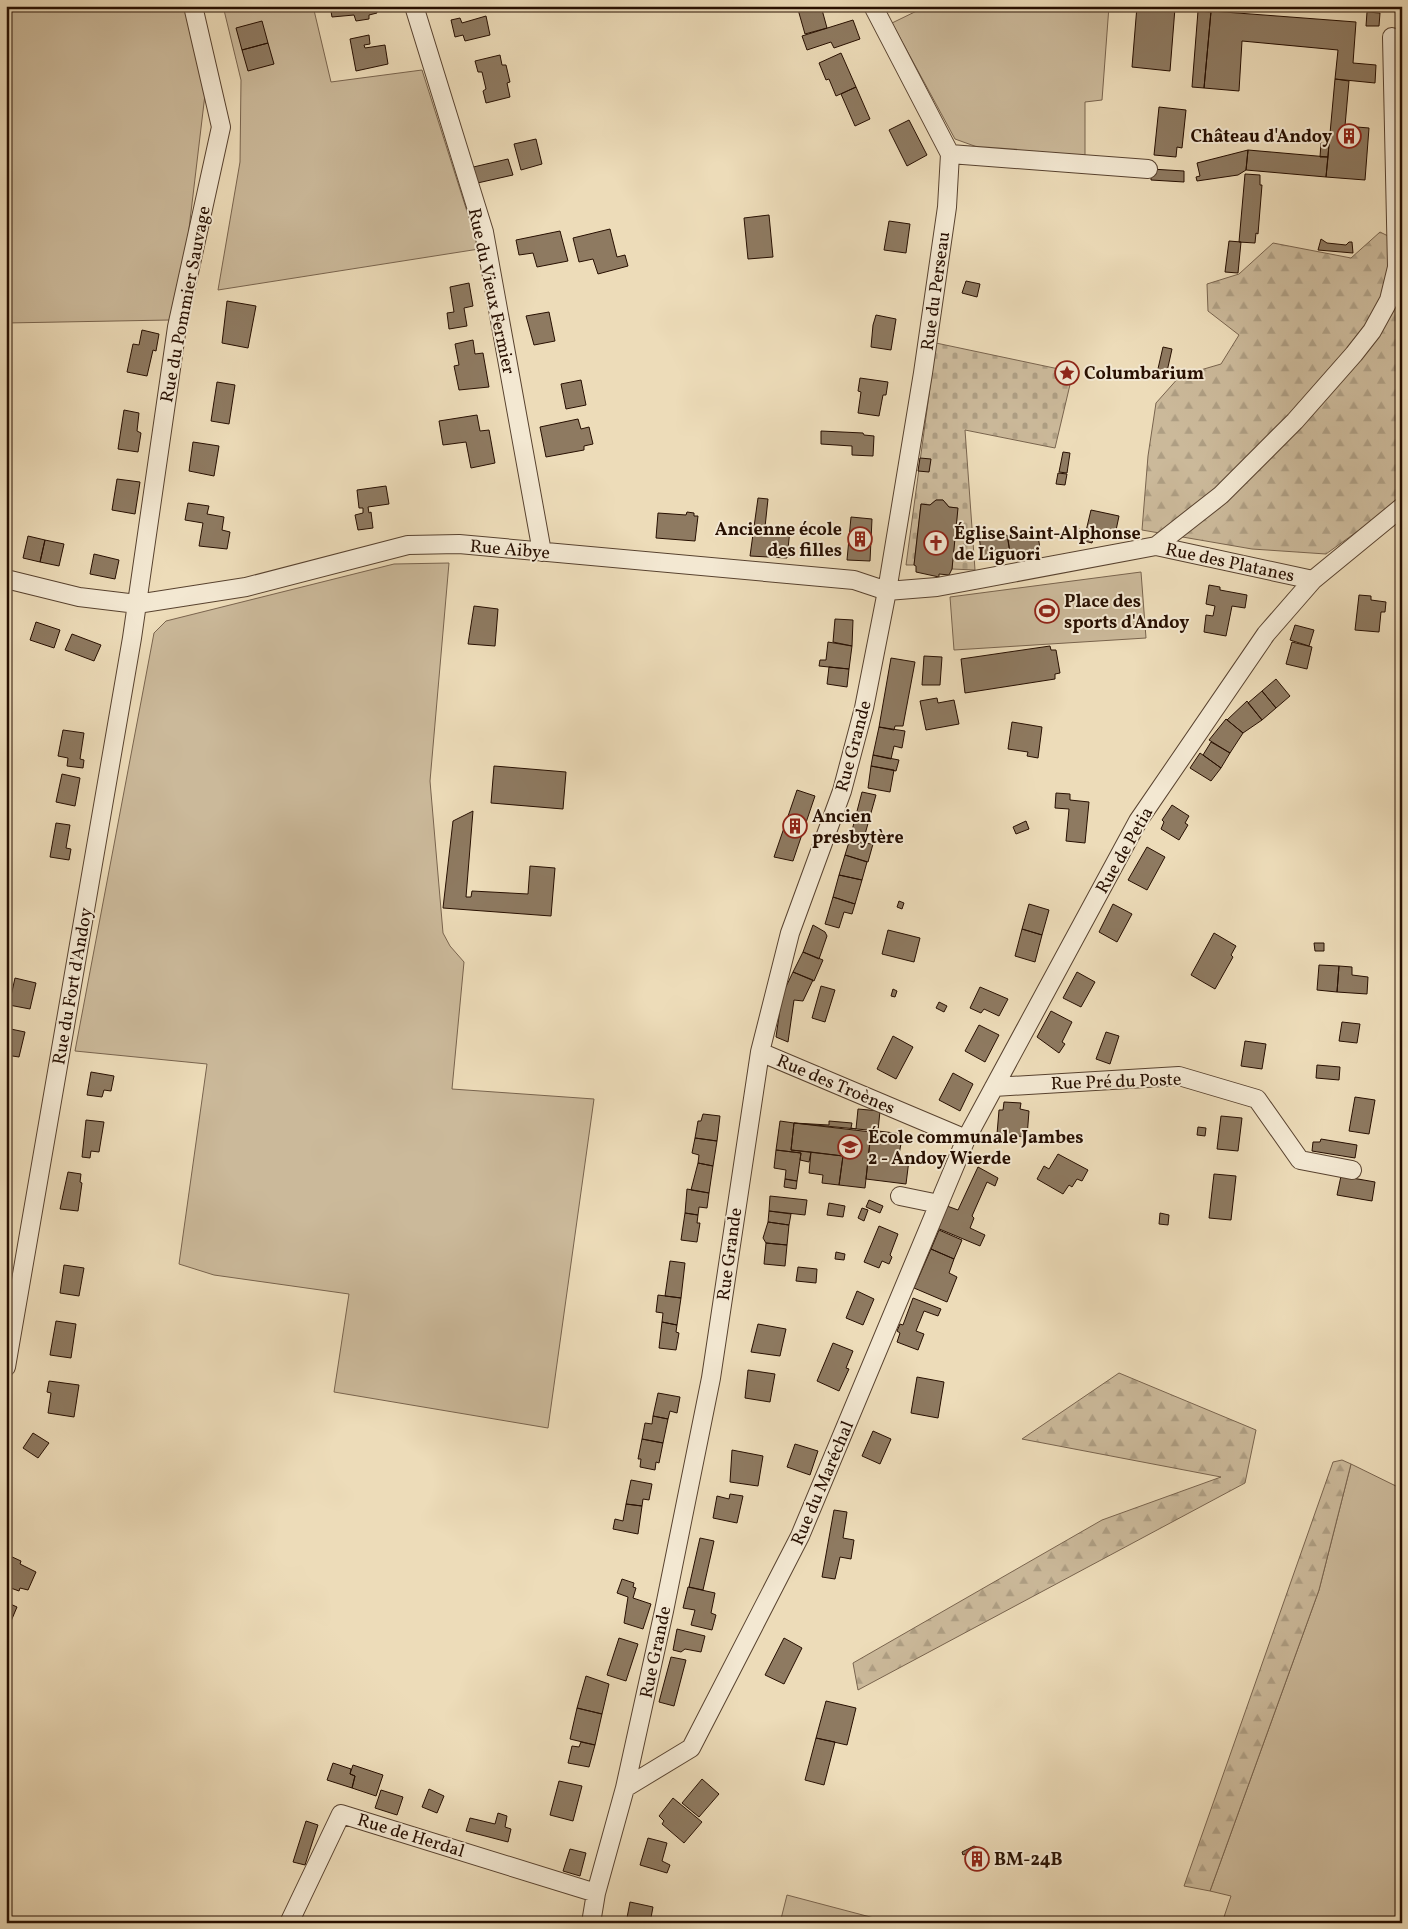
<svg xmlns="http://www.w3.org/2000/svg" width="1408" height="1929" viewBox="0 0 1408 1929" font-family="Vollkorn,serif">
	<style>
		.green { fill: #cbb99a; stroke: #79644e }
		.forest { fill: url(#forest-firs); stroke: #79644e }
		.cemetery { fill: url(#cemetery-stones); stroke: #79644e }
		.building { fill: #8e7a61; stroke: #270f01 }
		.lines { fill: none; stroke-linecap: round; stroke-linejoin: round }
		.minor-casing { stroke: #58422f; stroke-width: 20 }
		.minor { stroke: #f3e8d2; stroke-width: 18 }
		.labels { text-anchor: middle; stroke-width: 4; stroke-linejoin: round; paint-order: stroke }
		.poi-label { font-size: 18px; font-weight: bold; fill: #270f01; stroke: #f3e8d2; text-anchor: start }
		.street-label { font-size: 18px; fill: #270f01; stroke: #f3e8d2 }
	</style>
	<defs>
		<pattern id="forest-firs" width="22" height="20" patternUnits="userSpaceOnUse" patternTransform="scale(1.25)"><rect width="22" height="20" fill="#cbb99a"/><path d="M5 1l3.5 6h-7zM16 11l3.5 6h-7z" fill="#ae9e83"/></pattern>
		<pattern id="cemetery-stones" width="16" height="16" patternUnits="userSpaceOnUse" patternTransform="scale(1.25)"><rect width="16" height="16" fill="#cbb99a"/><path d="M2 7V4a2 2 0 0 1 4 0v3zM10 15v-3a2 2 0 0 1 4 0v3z" fill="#ae9e83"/></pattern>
	</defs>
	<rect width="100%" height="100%" fill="#eddcb9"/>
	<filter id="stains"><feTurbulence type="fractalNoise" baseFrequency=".004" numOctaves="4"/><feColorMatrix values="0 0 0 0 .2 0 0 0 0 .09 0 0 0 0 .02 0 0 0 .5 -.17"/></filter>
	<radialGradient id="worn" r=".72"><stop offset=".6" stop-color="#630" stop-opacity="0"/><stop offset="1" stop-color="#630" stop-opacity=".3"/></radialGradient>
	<path class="green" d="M6 6H187L206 86 181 296 170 320 6 323Z
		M223 6H313L331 82 422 70 479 249 218 290 240 162 241 80Z
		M927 6H1109L1102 100 1085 102V156L980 148 955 139 892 23Z
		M449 563 430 781 443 933 450 946 464 962 452 1089 594 1099 548 1428 334 1392 349 1294 214 1275 179 1264 207 1064 75 1051 154 633 166 621 394 564Z
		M1141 572 1146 638 954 650 950 597Z
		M1351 1464 1402 1489V1923H1222L1231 1896 1210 1891 1319 1590Z
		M787 1895 893 1923H780Z"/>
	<path class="forest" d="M1380 232 1402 243V499L1326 554 1252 549 1142 530 1148 456 1156 403 1180 376 1221 364 1239 335 1208 311 1207 284 1239 274 1273 243 1351 258Z
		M1119 1373 1256 1430 1245 1483 858 1690 853 1663 1102 1520 1221 1477 1022 1439Z
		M1342 1460 1351 1464 1319 1590 1210 1891 1184 1886 1333 1462Z"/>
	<path class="cemetery" d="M936 343 1073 372 1055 448 965 430 975 570 952 569 957 508 949 507 943 500H936L930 505 921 504 914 565H906Z"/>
	<path class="building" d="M330 6H375L377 13 369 15V19L356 21 354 15 332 17Z
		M797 6H821L827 28 805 34Z
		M1137 6 1175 8 1170 71 1132 67Z
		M1198 11 1211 12 1204 88 1192 87Z
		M1211 11 1356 22 1353 63 1376 65 1375 83 1335 79 1338 50 1242 41 1239 91 1204 88Z
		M1367 12 1380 13 1379 26H1366Z
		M486 16 490 35 465 41 463 35 455 37 451 20 460 18 462 23Z
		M853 20 860 39 834 48 831 42 807 50 802 36Z
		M262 21 268 43 242 50 236 28Z
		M369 35 370 44 364 45 365 48 385 45 388 64 356 71 350 39Z
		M268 43 274 64 248 71 242 50Z
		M841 53 856 87 836 96 829 79 826 80 819 63Z
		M500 55 502 65H506L510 82 507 83 510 97 486 103 483 91 486 89 482 72H478L475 61Z
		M1335 79 1349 81 1345 126 1369 128 1365 180 1326 177Z
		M856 87 870 119 855 126 841 94Z
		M1159 107 1186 110 1182 148 1177 147 1176 157 1154 155Z
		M909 120 927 155 907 166 889 130Z
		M536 139 542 164 521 170 514 144Z
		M1321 143 1329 144 1328 157H1320Z
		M1248 150 1328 157 1326 177 1246 170Z
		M1248 150 1246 170 1238 175 1197 181 1196 177 1200 176 1197 163Z
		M508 159 513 175 473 184 469 168Z
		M1151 169 1184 171V182L1151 180Z
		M1245 174 1260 175V185H1262L1258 234 1256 233 1255 243 1239 242Z
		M769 215 773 257 748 259 744 218Z
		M889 221 910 224 906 253 884 250Z
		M610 229 617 257 625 255 628 266 598 274 593 259 579 262 573 238Z
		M560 231 568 261 537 267 533 253 519 255 516 240Z
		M1321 239 1327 243 1346 245 1349 242H1352L1353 253 1318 250Z
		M1229 241 1241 242 1238 273 1225 272Z
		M966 281 980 284 977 297 962 293Z
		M469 283 473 306 464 308 467 326 449 329 447 313 454 312 450 287Z
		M227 301 256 306 248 348 222 343Z
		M549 312 555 341 534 345 526 316Z
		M876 315 896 319 891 350 871 347 873 325Z
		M142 330 159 334 156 351 153 350 147 376 127 372 133 344 139 345Z
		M473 340 475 354 483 353 489 387 459 390 454 366 459 365 455 344Z
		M1163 347 1172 349 1166 376 1157 373Z
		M860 378 888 382 886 395H883L879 416 858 413 861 392 858 391Z
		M581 380 586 405 566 409 561 384Z
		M217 382 235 385 229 424 211 421Z
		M124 410 139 413 137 431 141 433 138 452 118 449Z
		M477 415 480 431 489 430 495 463 471 468 466 442 443 445 439 421Z
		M578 419 581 429 589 427 593 444 584 446V450L546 457 540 427Z
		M821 431 863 433 864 435 874 436 873 456 852 455V446L821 444Z
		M193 442 219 446 214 476 189 471Z
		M1063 452 1070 453 1067 473 1059 472Z
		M920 458 931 459 929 472 918 471Z
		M1058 473 1067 474 1065 485 1056 484Z
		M117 479 140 482 135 514 112 510Z
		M386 486 389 504 368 507 369 513 371 512 373 528 358 530 355 515 363 513V508H359L357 490Z
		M758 498 768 499 765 527 790 530 787 558 750 556Z
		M936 500H943L949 507 958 508 952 569 949 575 939 574V577L916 572V566L914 565 921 504 930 505Z
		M188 503 209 506 207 514 224 517 222 530 230 532 227 549 199 546 203 523 185 520Z
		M1091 510 1119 516 1115 535 1095 531 1092 543 1077 539 1079 529 1086 531Z
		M687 512 694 513V516H698L695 541 656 538 658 513 686 515Z
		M851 517 872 519 870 561 847 560Z
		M994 533 995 537 1007 535 1010 553 998 554V559L982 561 979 535Z
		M1038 535 1040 549 1010 553 1008 539Z
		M28 536 45 540 40 562 23 558Z
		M45 540 64 544 59 566 40 562Z
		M94 554 119 560 115 579 90 574Z
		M1209 585 1220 587V590L1247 595 1245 608 1232 606 1226 636 1204 632 1206 615 1213 616 1215 606 1206 604Z
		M1359 595 1371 596V600L1386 602 1385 612H1381L1379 632 1355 630Z
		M474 606 498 609 495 646 468 644Z
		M835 619 853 620 852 646 833 642Z
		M36 622 60 630 54 648 30 640Z
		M1295 625 1314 630 1309 646 1290 640Z
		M72 634 101 645 94 661 65 650Z
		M828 642 852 646 849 669 819 666 820 660H826Z
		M1292 642 1312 647 1307 669 1286 664Z
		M1050 646 1051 650H1056L1060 673 1055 674V679L965 693 961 659Z
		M924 656 942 657 940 685H922Z
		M891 658 915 662 903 726H895L894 730 879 727Z
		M829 667 849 669 847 687 827 684Z
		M1276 679 1290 696 1276 708 1262 691Z
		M1262 691 1276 708 1262 720 1248 703Z
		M937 698 938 703 954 700 959 724 926 730 920 701Z
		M1247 701 1262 720 1243 733 1227 720Z
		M1226 719 1243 733 1230 753 1209 740Z
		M1012 722 1042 727 1038 758 1027 756 1028 752 1008 749Z
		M879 727 905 731 902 748 894 746 891 759 873 755Z
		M63 730 84 733 80 759 84 760 83 768 67 766 68 758 58 756Z
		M1211 742 1230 753 1221 768 1203 755Z
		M1200 753 1221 768 1211 781 1190 768Z
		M873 755 899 760 896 771 871 766Z
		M494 766 566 772 563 809 491 803Z
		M871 766 894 770 890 792 868 788Z
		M62 774 80 778 75 806 56 802Z
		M797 790 815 796 793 861 774 857Z
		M862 792 876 795 862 845 849 842Z
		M1056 793 1070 794V800L1089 802 1085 843 1066 841 1069 809 1055 808Z
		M1172 805 1189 816 1185 823 1188 825 1179 840 1161 829 1164 822 1162 820Z
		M473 811 466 897H471L472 891 528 894 530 866 555 868 551 916 443 908 453 821Z
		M1026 821 1029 829 1016 834 1013 827Z
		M56 823 70 825 66 848 71 849 69 860 50 857Z
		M849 842 873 844 868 862 845 855Z
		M1147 847 1165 857 1147 890 1128 880Z
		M845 855 867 862 862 880 839 875Z
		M839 875 862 880 855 904 833 897Z
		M833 897 855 904 852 914 844 912 839 928 825 924Z
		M899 901 904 903 902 909 897 907Z
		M1029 904 1049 910 1042 935 1022 929Z
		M1113 904 1132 914 1117 942 1099 932Z
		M813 925 825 932 827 936 819 959 803 952Z
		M1022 929 1042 935 1035 962 1015 956Z
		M888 930 920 938 914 962 882 954Z
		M1214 933 1236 946 1231 955 1233 957 1215 989 1191 975Z
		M1314 943H1324V951H1315Z
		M803 952 823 960 814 981 793 972Z
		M1319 965 1339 966 1337 992 1317 990Z
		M1339 966 1352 967V975L1368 977 1367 994 1337 992Z
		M793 972 813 980 803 1001 794 1000 788 1042 776 1037 782 995Z
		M1077 972 1095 982 1081 1007 1063 998Z
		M15 978 36 983 30 1009 9 1005Z
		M821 986 835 990 825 1022 812 1018Z
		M980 987 1008 999 999 1016 984 1009 981 1013 970 1008Z
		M893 989 897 991 895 997 891 996Z
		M939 1002 947 1006 944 1012 936 1008Z
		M1051 1011 1072 1022 1062 1042 1065 1044 1059 1053 1037 1037Z
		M1342 1022 1360 1024 1357 1043 1339 1041Z
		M979 1025 999 1035 985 1062 965 1051Z
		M6 1028 25 1032 19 1057 6 1055Z
		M1106 1032 1119 1036 1110 1064 1096 1059Z
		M893 1036 913 1047 896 1079 877 1069Z
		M1245 1041 1266 1044 1262 1069 1241 1066Z
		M1317 1065 1340 1067 1339 1080 1316 1078Z
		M91 1072 114 1076 111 1091 104 1090 102 1097 87 1095Z
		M953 1073 973 1084 960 1111 939 1100Z
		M1355 1097 1375 1100 1369 1134 1349 1131Z
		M1004 1102 1021 1103 1020 1109 1029 1111 1027 1137 997 1134 999 1110H1003Z
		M858 1109 880 1111 878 1131 794 1123 829 1125V1121L852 1123 851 1128 856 1129Z
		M703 1114 720 1116 717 1141 695 1138 698 1121H701Z
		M1221 1116 1242 1118 1238 1151 1217 1149Z
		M86 1120 104 1122 99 1152 91 1151 90 1158 82 1157Z
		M780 1121 794 1123 791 1150 811 1152 809 1162 800 1160 801 1153 776 1150Z
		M794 1123 871 1132 865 1188 839 1185 843 1156 791 1150Z
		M1198 1127 1206 1128 1205 1136 1197 1135Z
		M878 1131 903 1134 898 1159 909 1160 906 1184 866 1179 871 1132Z
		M695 1138 717 1141 713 1166 698 1163 699 1155 692 1153Z
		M1321 1139 1357 1145 1355 1158 1312 1151 1313 1142H1320Z
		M776 1150 801 1153 797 1181 785 1179 786 1170 774 1168Z
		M1399 1150 1402 1151V1160L1398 1159Z
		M811 1152 843 1156 839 1185 822 1183 823 1175 809 1173Z
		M1058 1154 1088 1170 1082 1181 1077 1179 1072 1187 1069 1185 1063 1194 1037 1179 1044 1166 1049 1169Z
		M698 1163 713 1166 709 1193 691 1190Z
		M978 1167 998 1178 995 1186 987 1182 972 1216 974 1218 970 1228 985 1235 980 1246 937 1228 947 1206 958 1210Z
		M68 1172 81 1174 80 1182 82 1183 78 1211 60 1209Z
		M1214 1174 1236 1176 1231 1220 1209 1218Z
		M1341 1176 1375 1182 1372 1201 1337 1195Z
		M785 1179 797 1181 796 1189 784 1187Z
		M687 1189 709 1193 707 1208 699 1207 698 1215 685 1213Z
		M770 1196 807 1200 805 1215 769 1211Z
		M869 1200 883 1206 880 1213 866 1207Z
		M829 1203 845 1206 843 1217 827 1215Z
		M862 1208 868 1210 864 1221 858 1218Z
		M769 1211 791 1214 789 1225 768 1222Z
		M685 1213 698 1215 697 1223H700L697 1242 681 1240Z
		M1160 1213 1169 1215 1168 1225 1159 1224Z
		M768 1222 789 1225 787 1245 766 1243 763 1238Z
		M879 1226 898 1234 890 1255 892 1257 889 1264 882 1261 879 1268 864 1262Z
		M939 1230 962 1240 954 1259 931 1249Z
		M766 1243 787 1245 785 1266 764 1264Z
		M931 1249 954 1259 949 1273 957 1277 947 1302 914 1288Z
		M836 1252 845 1254 844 1260 835 1259Z
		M670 1261 685 1263 681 1298 665 1296Z
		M64 1265 84 1268 79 1296 60 1293Z
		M798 1267 817 1269 816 1283 796 1281Z
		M857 1291 874 1299 863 1325 846 1318Z
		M658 1295 681 1298 677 1325 662 1322 663 1313 656 1312Z
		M913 1298 941 1309 938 1316 924 1311 916 1331 924 1334 918 1350 897 1342 900 1333 897 1331 900 1324 903 1325Z
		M56 1321 76 1324 71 1358 50 1355Z
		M662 1322 677 1325 676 1332 679 1333 676 1350 659 1348Z
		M758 1324 786 1329 780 1356 751 1352Z
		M833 1343 853 1351 846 1368 849 1369 839 1391 817 1381Z
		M748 1370 775 1374 770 1402 745 1398Z
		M917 1377 944 1382 938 1418 911 1413Z
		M49 1381 79 1385 74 1417 48 1413 51 1393 47 1392Z
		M658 1393 680 1397 677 1413 670 1411 668 1419 653 1416Z
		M653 1416 668 1419 663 1443 642 1439 645 1423 652 1424Z
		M873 1431 891 1439 880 1464 862 1456Z
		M33 1433 49 1443 38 1458 23 1448Z
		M642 1439 663 1443 659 1463 656 1462 655 1470 640 1467 641 1459H638Z
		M795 1444 818 1451 810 1475 787 1467Z
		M732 1450 763 1456 758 1486 730 1482Z
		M631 1480 652 1484 649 1500 643 1499 642 1506 626 1504Z
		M730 1494 743 1496 737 1523 713 1518 717 1496 729 1499Z
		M626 1504 642 1506 638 1534 613 1529 615 1519 623 1521Z
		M834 1510 847 1512 843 1538 854 1540 851 1559 840 1557 835 1579 822 1577Z
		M700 1538 714 1541 703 1590 689 1587Z
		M10 1556 21 1561 20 1564 36 1572 28 1590 20 1588 19 1591 8 1587 6 1583V1565Z
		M622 1579 634 1583 633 1587 636 1588 633 1598 651 1604 643 1629 624 1623 628 1597 617 1593Z
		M688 1587 715 1593 711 1613 716 1615 712 1630 691 1625 695 1610 683 1608Z
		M6 1602 17 1607 6 1633Z
		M677 1629 705 1636 701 1652 685 1649 681 1652 673 1650Z
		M619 1638 638 1644 626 1681 607 1675Z
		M784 1638 802 1648 784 1684 765 1675Z
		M671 1657 686 1660 674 1706 659 1702Z
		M586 1676 609 1684 602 1714 577 1708Z
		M826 1701 856 1708 847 1745 816 1738Z
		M577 1708 602 1714 595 1745 570 1739Z
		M816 1738 835 1742 824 1785 805 1780Z
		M581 1742 595 1745 589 1767 568 1763 572 1746 579 1747Z
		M333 1763 351 1769 350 1774 355 1776 352 1788 327 1780Z
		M353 1765 383 1775 376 1796 352 1788 355 1776 350 1774Z
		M702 1779 719 1794 699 1817 682 1803Z
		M559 1781 582 1786 573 1821 550 1815Z
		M429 1789 444 1796 437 1813 422 1807Z
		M381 1790 403 1797 397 1815 375 1808Z
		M673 1798 702 1822 684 1843 662 1824 664 1821 659 1816Z
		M498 1813 507 1816 505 1827 511 1829 508 1842 466 1831 470 1818 495 1824Z
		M306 1821 318 1825 305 1865 293 1862Z
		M648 1838 667 1843 662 1861 670 1865 667 1873 640 1865Z
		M974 1846 983 1850 989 1863 971 1867 965 1854 963 1855 962 1852Z
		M570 1849 586 1853 580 1876 563 1871Z
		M630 1902 653 1907 650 1923H626Z"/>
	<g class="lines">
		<g class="minor-casing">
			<path id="minor" d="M414 6 484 232 542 552
				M950 154 1148 169
				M1156 546 1221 495 1295 421 1354 354 1372 331 1389 300 1397 267 1392 37
				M6 579 79 597 137 604 246 587 408 545 459 544 854 580 887 591 937 587 1156 546 1313 580 1402 507
				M760 1052 966 1139
				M994 1087 1179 1076 1257 1099 1300 1160 1352 1170
				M900 1196 939 1204
				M6 1367 132 638 177 327 221 127 193 6
				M625 1788 691 1748 800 1536 966 1139 1138 821 1266 634 1313 580
				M289 1923 341 1814 596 1893
				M591 1923 596 1893 625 1788 664 1611 711 1378 760 1052 790 933 842 791 864 708 887 591 923 373 947 207 950 154 873 6"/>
		</g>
		<use href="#minor" class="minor"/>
	</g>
	<defs>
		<g id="building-ring" transform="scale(1.25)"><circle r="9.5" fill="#f3e8d2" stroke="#8f2418" stroke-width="1.5"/><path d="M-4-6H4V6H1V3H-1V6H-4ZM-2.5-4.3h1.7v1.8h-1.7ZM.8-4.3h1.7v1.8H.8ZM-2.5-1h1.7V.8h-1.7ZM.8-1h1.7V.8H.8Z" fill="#8f2418"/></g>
		<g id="sight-ring" transform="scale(1.25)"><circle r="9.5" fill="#f3e8d2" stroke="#8f2418" stroke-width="1.5"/><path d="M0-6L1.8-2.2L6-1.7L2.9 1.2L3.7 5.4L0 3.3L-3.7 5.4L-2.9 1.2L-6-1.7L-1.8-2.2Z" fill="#8f2418"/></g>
		<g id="church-ring" transform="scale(1.25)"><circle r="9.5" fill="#f3e8d2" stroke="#8f2418" stroke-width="1.5"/><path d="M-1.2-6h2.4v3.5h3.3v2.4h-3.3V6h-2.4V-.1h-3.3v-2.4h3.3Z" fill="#8f2418"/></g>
		<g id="stadium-ring" transform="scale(1.25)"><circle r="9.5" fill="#f3e8d2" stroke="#8f2418" stroke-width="1.5"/><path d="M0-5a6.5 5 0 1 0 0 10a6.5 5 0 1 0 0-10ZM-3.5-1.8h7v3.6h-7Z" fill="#8f2418"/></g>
		<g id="school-ring" transform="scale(1.25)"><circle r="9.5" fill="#f3e8d2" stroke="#8f2418" stroke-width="1.5"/><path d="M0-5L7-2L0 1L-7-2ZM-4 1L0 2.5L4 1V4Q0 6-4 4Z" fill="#8f2418"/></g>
	</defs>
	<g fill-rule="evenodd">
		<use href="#building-ring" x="1349" y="136"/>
		<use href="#sight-ring" x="1067" y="373"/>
		<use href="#building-ring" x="860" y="539"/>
		<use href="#church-ring" x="936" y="543"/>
		<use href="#stadium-ring" x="1047" y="611"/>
		<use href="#building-ring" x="795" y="826"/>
		<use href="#school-ring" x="850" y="1147"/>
		<use href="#building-ring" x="977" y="1859"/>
	</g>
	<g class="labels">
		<g class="poi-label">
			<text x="1332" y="142" text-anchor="end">Château d'Andoy</text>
			<text x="1084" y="379">Columbarium</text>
			<text x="842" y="535" text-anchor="end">Ancienne école<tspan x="842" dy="21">des filles</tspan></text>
			<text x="954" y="539">Église Saint-Alphonse<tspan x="954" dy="21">de Liguori</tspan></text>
			<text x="1064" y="607">Place des<tspan x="1064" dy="21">sports d'Andoy</tspan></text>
			<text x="812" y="822">Ancien<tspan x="812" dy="21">presbytère</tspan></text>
			<text x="868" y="1143">École communale Jambes<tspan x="868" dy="21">2 - Andoy Wierde</tspan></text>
			<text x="994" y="1865">BM-24B</text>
		</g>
		<g class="street-label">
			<text transform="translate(492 291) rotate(78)" y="6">Rue du Vieux Fermier</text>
			<text transform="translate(935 291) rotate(-82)" y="6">Rue du Perseau</text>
			<text transform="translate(185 304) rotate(-79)" y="6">Rue du Pommier Sauvage</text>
			<text transform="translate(510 549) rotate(5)" y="6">Rue Aibye</text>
			<text transform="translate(1230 562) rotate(12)" y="6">Rue des Platanes</text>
			<text transform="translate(853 746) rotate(-75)" y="6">Rue Grande</text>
			<text transform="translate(1124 850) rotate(-60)" y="6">Rue de Petia</text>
			<text transform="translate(72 986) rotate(-80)" y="6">Rue du Fort d'Andoy</text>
			<text transform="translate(1116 1081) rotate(-2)" y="6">Rue Pré du Poste</text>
			<text transform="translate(836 1084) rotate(23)" y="6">Rue des Troènes</text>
			<text transform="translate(729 1254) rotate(-82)" y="6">Rue Grande</text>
			<text transform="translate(822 1483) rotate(-67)" y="6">Rue du Maréchal</text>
			<text transform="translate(655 1652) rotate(-78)" y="6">Rue Grande</text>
			<text transform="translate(411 1835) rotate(17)" y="6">Rue de Herdal</text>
		</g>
	</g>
	<rect width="1408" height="1929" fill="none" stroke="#eddcb9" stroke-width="25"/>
	<rect x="8" y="8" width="1393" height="1914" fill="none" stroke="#270f01" stroke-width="2.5"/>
	<rect x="12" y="12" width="1383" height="1904" fill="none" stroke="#270f01"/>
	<rect width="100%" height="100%" filter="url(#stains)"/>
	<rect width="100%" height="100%" fill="url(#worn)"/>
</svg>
